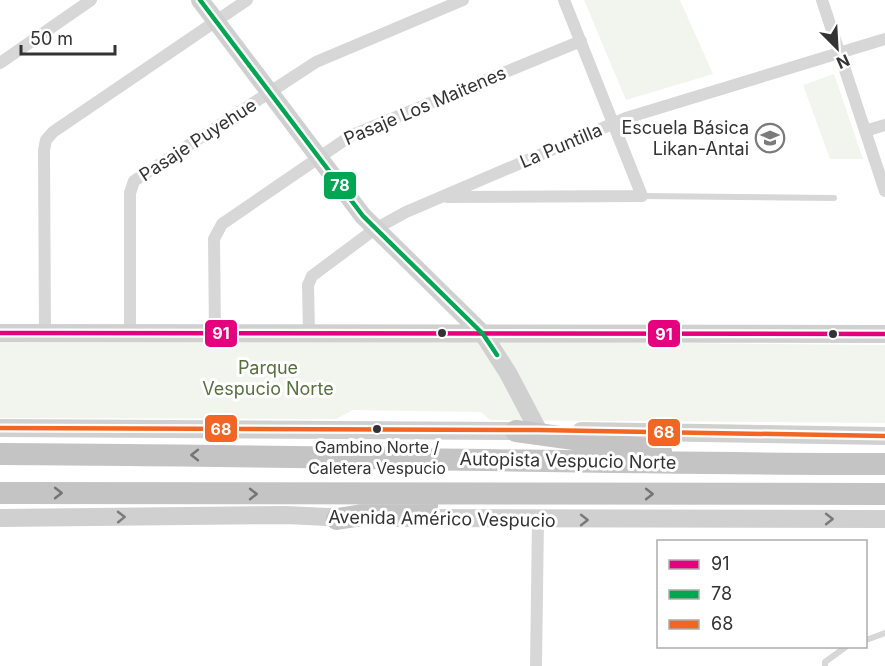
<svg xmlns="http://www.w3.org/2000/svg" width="885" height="666" viewBox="0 0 885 666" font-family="Inter,sans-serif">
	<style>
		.green { fill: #f1f5ed }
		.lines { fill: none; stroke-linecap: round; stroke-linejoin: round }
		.lane { stroke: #d7d7d7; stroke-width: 6 }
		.street { stroke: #d7d7d7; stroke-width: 12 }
		.secondary { stroke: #d0d0d0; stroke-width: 18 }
		.highway { stroke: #c4c4c4; stroke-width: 22 }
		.bus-1-casing { stroke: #fff; stroke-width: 9 }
		.bus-2-casing { stroke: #fff; stroke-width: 9 }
		.bus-3-casing { stroke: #fff; stroke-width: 9 }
		.bus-1 { stroke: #e5007d; stroke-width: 4.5 }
		.bus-2 { stroke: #00a651; stroke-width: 4.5 }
		.bus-3 { stroke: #f26522; stroke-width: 4.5 }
		.oneway { stroke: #747474 }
		.oneway2 { stroke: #7a7a7a }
		.bus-dot { fill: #333; stroke: #fff; stroke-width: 2 }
		.labels { text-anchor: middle; stroke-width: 6; stroke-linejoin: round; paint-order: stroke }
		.bus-label { font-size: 16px; fill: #333; stroke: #fff }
		.street-label { font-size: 18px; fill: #333; stroke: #fff }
		.poi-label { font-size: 18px; fill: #333; stroke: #fff; text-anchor: end }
		.park-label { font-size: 18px; fill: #56703f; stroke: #fff }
		.line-badge { stroke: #fff; stroke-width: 2 }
		.badge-label { font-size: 16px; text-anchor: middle; font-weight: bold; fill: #fff }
	</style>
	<rect width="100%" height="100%" fill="#fff"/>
	<path class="green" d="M584 0H680L713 74 626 100Z
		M834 74 863 159H830L803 85Z
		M0 337C295 337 590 343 885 345V423L490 420 481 412 353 410 336 419 0 418Z"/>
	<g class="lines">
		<path class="lane" d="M642 196 834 198
			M866 640 885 633
			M825 666V662L847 646"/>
		<path class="street" d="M822 0 885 191
			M0 63 91 0
			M865 131 885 125
			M447 197 642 196 564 0
			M45 333 44 150 46 140 53 132 247 0
			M130 333V193L134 181 316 62 463 0
			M215 334 214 239 222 224 352 135 581 41
			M309 334 308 285 312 276 375 229 406 212 626 118 885 39
			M536 666 538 520"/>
		<path class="secondary" d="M200 0 363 216 483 334 508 373 538 430
			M0 333 885 334
			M0 428 529 431
			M581 431 885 436
			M0 518 286 515 349 518
			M392 518 885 519"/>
		<path class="highway" d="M516 431 661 451
			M0 454C295 455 590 464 885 464
			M0 493 885 494
			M337 519 427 505"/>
		<g class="bus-1-casing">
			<path id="bus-1" d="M0 333 885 334"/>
		</g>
		<g class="bus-2-casing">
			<path id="bus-2" d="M200 0 363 216 483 334 497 355"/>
		</g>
		<g class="bus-3-casing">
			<path id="bus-3" d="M0 428 538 430 885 436"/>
		</g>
		<use href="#bus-1" class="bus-1"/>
		<use href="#bus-2" class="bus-2"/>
		<use href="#bus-3" class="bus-3"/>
	</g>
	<defs><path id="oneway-chevron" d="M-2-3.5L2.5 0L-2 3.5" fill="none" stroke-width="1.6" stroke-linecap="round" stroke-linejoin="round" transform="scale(1.5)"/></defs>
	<g class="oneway">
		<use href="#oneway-chevron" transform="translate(195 455) rotate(-180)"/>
		<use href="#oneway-chevron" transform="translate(58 493)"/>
		<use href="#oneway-chevron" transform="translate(253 494)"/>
		<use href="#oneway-chevron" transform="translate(649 494)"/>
	</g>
	<g class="oneway2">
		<use href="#oneway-chevron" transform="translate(121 517) rotate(-1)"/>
		<use href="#oneway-chevron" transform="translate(829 519)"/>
		<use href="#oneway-chevron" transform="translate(584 520)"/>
	</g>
	<defs>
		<g id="school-ring" transform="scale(1.5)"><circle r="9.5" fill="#fff" stroke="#7a7a7a" stroke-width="1.5"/><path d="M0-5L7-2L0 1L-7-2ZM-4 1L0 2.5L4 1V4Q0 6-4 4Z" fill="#7a7a7a"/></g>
	</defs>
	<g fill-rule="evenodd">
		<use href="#school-ring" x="770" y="138"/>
	</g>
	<g class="bus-dot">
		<circle cx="442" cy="333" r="5"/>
		<circle cx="833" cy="334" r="5"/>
		<circle cx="377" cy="429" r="5"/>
	</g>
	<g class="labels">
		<g class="bus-label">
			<text x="377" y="453">Gambino Norte /<tspan x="377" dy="21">Caletera Vespucio</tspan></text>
		</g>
		<g class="street-label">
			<text transform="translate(425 106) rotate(-23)" y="6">Pasaje Los Maitenes</text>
			<text transform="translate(198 140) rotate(-33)" y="6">Pasaje Puyehue</text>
			<text transform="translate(561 146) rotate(-23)" y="6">La Puntilla</text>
			<text transform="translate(568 461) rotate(1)" y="6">Autopista Vespucio Norte</text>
			<text transform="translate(442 519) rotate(1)" y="6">Avenida Américo Vespucio</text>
		</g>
		<g class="poi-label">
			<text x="749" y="134">Escuela Básica<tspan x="749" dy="21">Likan-Antai</tspan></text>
		</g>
		<g class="park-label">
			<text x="268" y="374">Parque<tspan x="268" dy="21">Vespucio Norte</tspan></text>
		</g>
	</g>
	<g class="line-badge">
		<rect x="323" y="171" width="34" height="29" rx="6" fill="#00a651"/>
		<rect x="204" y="319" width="34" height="29" rx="6" fill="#e5007d"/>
		<rect x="647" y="319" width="34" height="29" rx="6" fill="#e5007d"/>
		<rect x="204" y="414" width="34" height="29" rx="6" fill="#f26522"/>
		<rect x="647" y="418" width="34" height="29" rx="6" fill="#f26522"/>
	</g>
	<g class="badge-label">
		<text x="340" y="191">78</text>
		<text x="221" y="339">91</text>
		<text x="664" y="340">91</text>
		<text x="221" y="435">68</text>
		<text x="664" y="438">68</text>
	</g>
	<rect x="657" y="540" width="210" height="108" fill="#ffffff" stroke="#adadad" stroke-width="1.5"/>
	<rect x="669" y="560" width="30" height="9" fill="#e5007d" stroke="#adadad" stroke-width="1.5"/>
	<text x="711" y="570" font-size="18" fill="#333333">91</text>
	<rect x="669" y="590" width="30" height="9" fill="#00a651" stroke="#adadad" stroke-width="1.5"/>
	<text x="711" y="600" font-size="18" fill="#333333">78</text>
	<rect x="669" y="620" width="30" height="9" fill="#f26522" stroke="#adadad" stroke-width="1.5"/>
	<text x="711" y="630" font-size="18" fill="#333333">68</text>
	<g transform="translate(837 48) rotate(156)" stroke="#ffffff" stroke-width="4.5" paint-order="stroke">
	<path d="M0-4.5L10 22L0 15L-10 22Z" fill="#333333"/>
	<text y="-9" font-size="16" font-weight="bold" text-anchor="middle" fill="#333333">N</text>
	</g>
	<path d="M21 45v9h94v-9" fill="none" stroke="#333333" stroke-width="3"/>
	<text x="30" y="45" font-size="18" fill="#333333" stroke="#ffffff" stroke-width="4.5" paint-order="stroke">50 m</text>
</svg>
